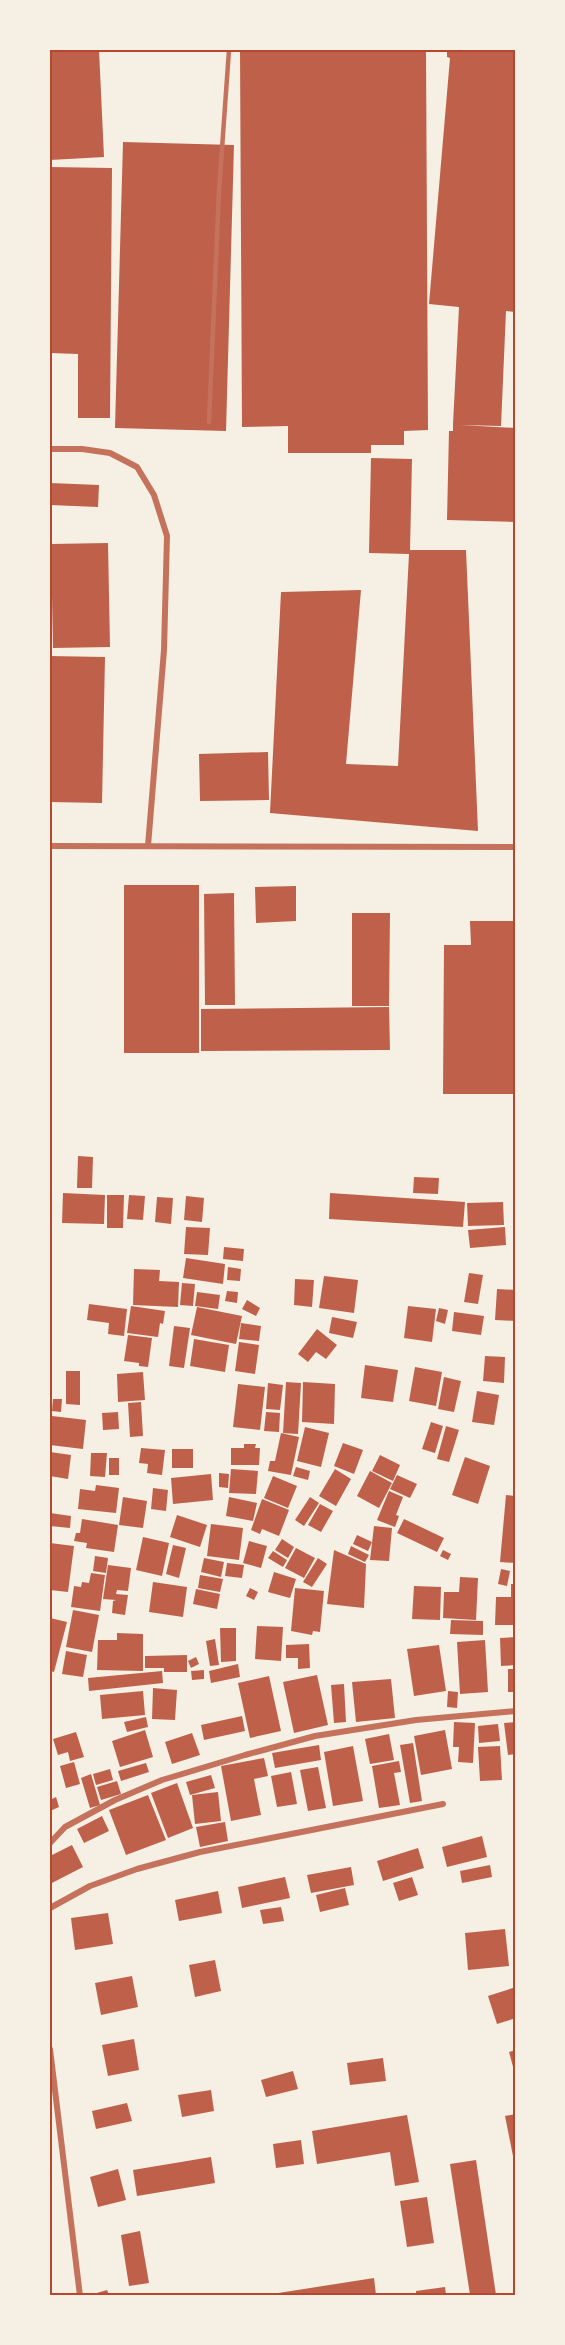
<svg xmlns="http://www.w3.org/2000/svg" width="565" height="2345" viewBox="0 0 565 2345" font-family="Spectral,serif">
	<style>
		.building { fill: #bf614a }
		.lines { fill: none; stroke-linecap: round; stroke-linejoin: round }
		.service { stroke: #c5725c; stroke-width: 4.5 }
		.minor { stroke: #c5725c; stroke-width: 6 }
		.neatline { fill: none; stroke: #b5482f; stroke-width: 2 }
	</style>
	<rect width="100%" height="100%" fill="#f6efe4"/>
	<path class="building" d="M50 50H99L104 157 50 160Z
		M240 50H426L428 430 404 431V445H371V453H288V426L242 427Z
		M447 50H516V312L506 311 501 426 460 425 516 428V522L447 520 449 431H453V424L459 307 429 304 450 58 447 57Z
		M123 142 234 145 226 431 115 428Z
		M50 167 112 168 110 418H78V354L50 353Z
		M371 458 412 459 410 550H466L478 831 270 813 281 592 361 590 346 764 398 766 409 554 369 553Z
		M50 483 99 485 98 507 50 505Z
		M108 543 110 647 53 648 51 544Z
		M50 656 105 657 102 803 50 802Z
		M268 752 269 800 200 801 199 754Z
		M124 885H199V1053H124Z
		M296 886V921L256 923 255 887Z
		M234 893 235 1005H205L204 894Z
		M352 913H390L389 1006H352Z
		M470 921H516V1094H443L444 945H471Z
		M389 1007 390 1050 201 1051V1009Z
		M78 1156 93 1157 92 1188H77Z
		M414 1177 439 1178 438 1194 413 1193Z
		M63 1193 105 1195 104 1224 62 1223Z
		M330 1193 465 1202 463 1227 329 1219Z
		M107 1195H124L123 1228H107Z
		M129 1195 145 1196 143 1220 127 1219Z
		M186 1196 204 1198 202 1222 184 1220Z
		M157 1197 173 1198 171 1224 155 1222Z
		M503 1202 504 1225 468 1226 467 1203Z
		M186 1227 210 1228 208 1255 184 1254Z
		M505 1227 506 1245 470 1248 468 1230Z
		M224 1247 244 1249 243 1261 223 1259Z
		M186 1258 225 1264 223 1284 183 1278Z
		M228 1267 241 1269 240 1281 227 1280Z
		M134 1269 160 1270 159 1281 179 1282 178 1307 133 1305Z
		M469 1273 483 1275 478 1304 464 1302Z
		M324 1276 358 1280 354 1313 319 1308Z
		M295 1279 314 1280 312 1307 294 1305Z
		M182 1283 195 1284 193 1306 180 1305Z
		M497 1289 516 1290V1321L495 1320Z
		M227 1291 238 1292 237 1303 225 1301Z
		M197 1292 220 1295 218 1309 195 1306Z
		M247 1300 260 1308 256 1316 242 1309Z
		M89 1304 127 1309 124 1336 108 1334 109 1323 87 1320Z
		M131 1306 165 1311 163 1324 160 1323 158 1337 127 1333Z
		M408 1306 436 1309 432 1342 404 1338Z
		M197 1307 242 1316 236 1344 191 1335Z
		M439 1308 448 1310 445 1324 436 1321Z
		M454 1312 484 1316 481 1335 452 1331Z
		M332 1317 357 1322 353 1338 329 1333Z
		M241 1323 261 1326 259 1341 239 1339Z
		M174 1326 190 1328 184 1368 169 1366Z
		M317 1329 337 1345 326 1359 316 1352 308 1362 298 1354Z
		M128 1335 152 1338 148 1367 139 1366V1363L124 1361Z
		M194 1339 229 1345 225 1372 190 1366Z
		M239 1342 259 1345 255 1374 235 1371Z
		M485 1356 505 1357 504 1383 483 1381Z
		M365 1365 398 1370 393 1402 361 1398Z
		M415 1367 442 1372 436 1406 409 1401Z
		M66 1371H80V1405L66 1404Z
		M143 1372 145 1400 118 1402 117 1374Z
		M444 1377 461 1381 454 1412 438 1409Z
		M286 1382 301 1383 298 1434 283 1433Z
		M303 1382 335 1384 334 1424 302 1422Z
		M268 1383 283 1385 280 1410 266 1409Z
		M238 1384 265 1387 260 1430 233 1427Z
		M477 1391 499 1395 494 1425 472 1422Z
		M53 1399H62L61 1412 52 1411Z
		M141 1402 143 1436 130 1437 128 1403Z
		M118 1412 119 1429 103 1430 102 1413Z
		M266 1412 280 1413 279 1432 264 1431Z
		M52 1416 86 1420 83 1449 50 1445Z
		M431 1422 443 1426 435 1453 422 1449Z
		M446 1426 459 1430 449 1462 437 1459Z
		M305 1427 329 1433 321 1467 297 1461Z
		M281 1433 299 1437 291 1475 268 1471 270 1461H275Z
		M343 1443 363 1450 354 1474 334 1466Z
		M244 1444H256L255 1448H260L259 1465H231V1448H244Z
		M141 1448 165 1450 162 1475 147 1473 148 1464 139 1463Z
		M172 1449H193V1468H172Z
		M50 1452 71 1455 68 1479 50 1476Z
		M91 1453H107L105 1477 90 1476Z
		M380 1455 400 1465 393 1481 372 1471Z
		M465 1457 490 1466 478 1504 452 1495Z
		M109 1458H119V1475H109Z
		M296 1467 310 1471 308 1480 293 1476Z
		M231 1469 258 1471 256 1494 229 1493Z
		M335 1469 351 1479 336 1506 319 1496Z
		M370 1471 392 1483 379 1508 357 1496Z
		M219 1473 229 1474 228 1488 219 1487Z
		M211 1474 213 1500 173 1504 171 1478Z
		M397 1475 417 1484 410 1498 390 1489Z
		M273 1476 297 1486 288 1508 264 1498Z
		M96 1485 119 1488 116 1513 78 1509 80 1489 95 1491Z
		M153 1488 168 1490 166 1511 151 1509Z
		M389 1491 403 1497 396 1515 399 1516 395 1527 377 1520Z
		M506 1495 516 1496V1563L500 1562Z
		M123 1497 147 1501 143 1528 119 1525Z
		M229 1497 257 1503 253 1521 226 1516Z
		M310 1497 319 1503 304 1526 295 1520Z
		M262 1499 289 1510 279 1536 262 1529 260 1534 251 1530Z
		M320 1504 333 1511 321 1532 308 1525Z
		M50 1513 71 1516 70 1528 50 1526Z
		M177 1515 207 1525 200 1547 170 1537Z
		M82 1519 118 1525 114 1552 86 1548 87 1543 74 1541 76 1533H80Z
		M404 1519 444 1538 437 1552 397 1533Z
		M211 1524 243 1528 239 1560 207 1556Z
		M374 1526 392 1528 389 1561 370 1560Z
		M357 1535 372 1542 368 1551 353 1544Z
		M143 1537 169 1543 162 1576 136 1570Z
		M282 1539 294 1547 288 1558 275 1550Z
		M249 1541 267 1546 261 1568 243 1563Z
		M50 1543 74 1546 68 1592 50 1590Z
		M173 1545 186 1548 179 1578 166 1574Z
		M351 1546 369 1555 365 1562 348 1554Z
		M296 1548 315 1558 304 1578 285 1568Z
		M334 1550 366 1564 364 1608 327 1604Z
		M443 1550 451 1554 448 1560 440 1556Z
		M273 1551 287 1560 283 1567 268 1558Z
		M95 1556 108 1558 106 1573 93 1571Z
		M204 1558 224 1562 221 1577 201 1572Z
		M318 1558 327 1564 312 1587 303 1582Z
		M227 1563 244 1565 242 1578 225 1576Z
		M108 1565 131 1568 128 1591 117 1590 116 1594 128 1595 125 1615 112 1613 113 1601 116 1600 103 1599Z
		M501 1569 510 1571 507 1586 498 1584Z
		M274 1572 296 1579 290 1598 268 1592Z
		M91 1573 105 1575 100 1611 71 1607 74 1586 81 1587 82 1582 89 1583Z
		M200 1575 223 1579 220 1592 198 1588Z
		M460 1577 478 1578 476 1620 443 1618 444 1592H459Z
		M153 1582 187 1587 183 1617 149 1612Z
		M511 1584H516V1625H495L496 1597H511Z
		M414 1586 441 1587 440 1620 412 1619Z
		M250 1588 258 1592 254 1600 246 1596Z
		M295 1588 324 1591 320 1632 313 1631 312 1635 291 1631Z
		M196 1589 220 1594 217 1609 193 1604Z
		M73 1610 99 1615 92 1652 66 1647Z
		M50 1618 67 1622 54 1672 50 1671Z
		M451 1620 483 1621V1635L450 1634Z
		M257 1626 283 1627 281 1661 255 1659Z
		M220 1628H236V1661L221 1662Z
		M117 1633 143 1634V1671L97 1670 98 1640H117Z
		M516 1637V1665L501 1666 500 1638Z
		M215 1639 219 1665 210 1666 206 1641Z
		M485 1640 488 1692 460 1694 457 1642Z
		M309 1644 310 1668 298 1669V1658H286V1645Z
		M439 1645 446 1691 414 1696 407 1649Z
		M66 1651 87 1655 83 1677 62 1674Z
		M187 1655V1672H164V1668H145V1656Z
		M196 1657 199 1664 191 1668 188 1661Z
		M238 1664 240 1677 211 1683 209 1671Z
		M508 1669H516V1692H508Z
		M204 1670V1679L192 1680 191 1671Z
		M162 1671 163 1683 89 1691 88 1678Z
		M317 1675 328 1725 294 1733 283 1682Z
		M269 1676 281 1731 250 1738 238 1683Z
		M391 1679 395 1718 356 1722 352 1682Z
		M344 1684 346 1722 334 1723 331 1685Z
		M153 1688 177 1690 175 1720 152 1719Z
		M143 1691 145 1715 102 1719 100 1695Z
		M448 1691 458 1692 457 1708 447 1707Z
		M242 1716 245 1731 204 1740 201 1725Z
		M146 1717 148 1727 127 1732 124 1722Z
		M454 1722 475 1723 473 1763 458 1762 459 1747H453Z
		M516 1722V1754L508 1755 504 1723Z
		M498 1724 500 1741 479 1743 478 1726Z
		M145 1730 153 1757 120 1767 112 1741Z
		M445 1730 452 1769 421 1775 414 1736Z
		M76 1732 84 1757 70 1761 68 1752 58 1755 53 1739Z
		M192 1733 200 1755 172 1764 165 1742Z
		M389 1734 394 1760 370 1764 365 1739Z
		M413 1743 422 1801 410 1803 400 1745Z
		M319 1745 321 1760 275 1768 272 1753Z
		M353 1746 363 1801 333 1806 324 1752Z
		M500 1746 502 1780 480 1781 478 1747Z
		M264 1758 268 1776 254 1779 261 1815 231 1821 221 1766Z
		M399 1761 401 1772 394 1773 400 1805 379 1808 372 1766Z
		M74 1762 80 1784 66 1788 60 1766Z
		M146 1763 149 1772 121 1781 118 1771Z
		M318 1767 326 1808 308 1811 300 1770Z
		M110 1769 113 1780 96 1785 93 1774Z
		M291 1772 297 1804 277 1807 271 1776Z
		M91 1774 100 1805 90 1808 81 1778Z
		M211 1775 215 1788 190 1795 186 1782Z
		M117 1781 121 1794 101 1800 97 1787Z
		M177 1783 193 1828 168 1838 151 1793Z
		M218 1792 221 1821 195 1824 192 1795Z
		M148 1795 166 1840 126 1855 109 1810Z
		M56 1797 59 1807 50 1811V1800Z
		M102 1816 109 1831 84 1843 77 1829Z
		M225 1822 228 1841 200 1847 196 1827Z
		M482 1836 487 1857 447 1867 442 1847Z
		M72 1845 83 1867 50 1884V1856Z
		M418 1848 424 1868 383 1881 377 1861Z
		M490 1865 492 1877 462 1883 460 1871Z
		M351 1867 354 1885 311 1893 307 1875Z
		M285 1877 290 1898 242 1908 238 1887Z
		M412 1877 418 1895 399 1901 393 1883Z
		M345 1888 349 1905 320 1912 316 1895Z
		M218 1891 222 1913 179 1921 175 1900Z
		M281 1907 284 1921 263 1924 260 1910Z
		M108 1913 113 1944 75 1950 71 1918Z
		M505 1929 509 1966 468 1970 465 1933Z
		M215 1960 221 1991 195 1997 189 1965Z
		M132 1976 138 2007 101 2015 95 1983Z
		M516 1987V2018L497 2024 488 1996Z
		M134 2039 139 2070 108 2076 102 2045Z
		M516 2050V2074H515L509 2052Z
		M383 2058 386 2081 350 2085 347 2063Z
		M293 2071 298 2089 266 2097 261 2080Z
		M211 2090 214 2111 182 2117 178 2095Z
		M127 2103 132 2121 96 2129 92 2111Z
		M516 2114V2160L514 2161 505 2116Z
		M407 2115 419 2182 395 2186 390 2152 317 2164 312 2131Z
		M301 2140 304 2164 276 2168 273 2144Z
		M211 2157 215 2183 137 2196 133 2170Z
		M476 2160 496 2295H470L450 2164Z
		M118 2169 126 2200 98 2207 90 2177Z
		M427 2197 434 2243 407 2247 400 2201Z
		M140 2231 149 2283 129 2286 121 2235Z
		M374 2278 376 2295H272V2294Z
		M445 2287 446 2295H416V2291Z
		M107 2290 109 2295H90Z"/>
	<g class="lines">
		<path class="service" d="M209 422 219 191 229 50"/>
		<path class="minor" d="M50 449H82L110 453 137 467 154 495 167 536 164 650 148 846
			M50 846 516 847
			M50 1843 65 1827 115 1800 162 1780 245 1755 315 1736 416 1720 516 1711
			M50 1908 90 1886 137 1869 200 1852 443 1804
			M50 2049 80 2296"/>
	</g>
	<rect width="565" height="2345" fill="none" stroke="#f6efe4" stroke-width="102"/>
	<rect x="51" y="51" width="463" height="2243" class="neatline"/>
</svg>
